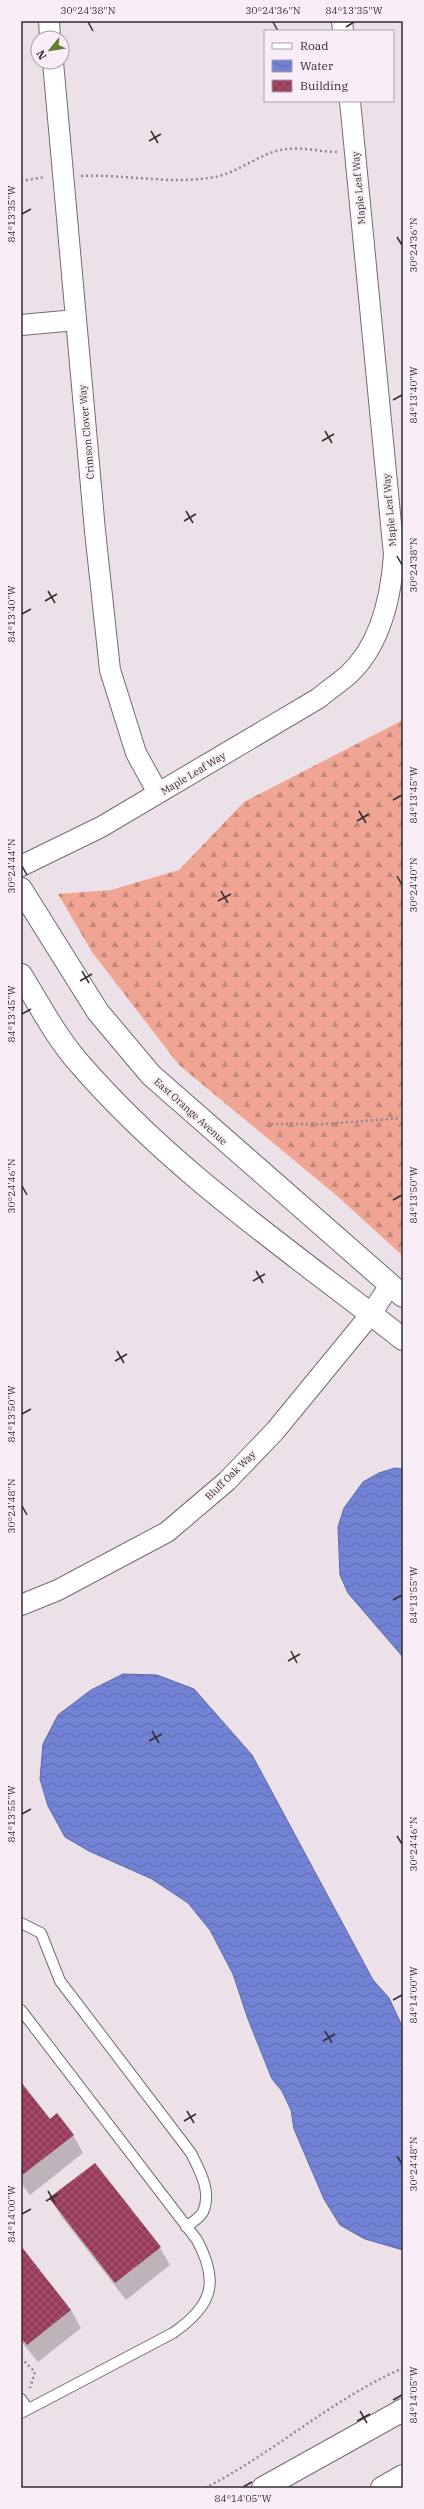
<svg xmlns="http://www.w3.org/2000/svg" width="424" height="2509" viewBox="0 0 424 2509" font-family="'IBM Plex Serif',serif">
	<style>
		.forest { fill: url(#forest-firs) }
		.water { fill: url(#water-waves); stroke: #5e68a4 }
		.shadow { fill: #0003 }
		.building { fill: url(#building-cross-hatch) }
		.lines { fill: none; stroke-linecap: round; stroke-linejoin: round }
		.lane-casing { stroke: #746b72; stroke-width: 12 }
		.street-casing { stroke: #746b72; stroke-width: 22 }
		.secondary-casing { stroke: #746b72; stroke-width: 24 }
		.primary-casing { stroke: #746b72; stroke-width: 24 }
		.path { stroke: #8f888d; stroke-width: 2.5; stroke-dasharray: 2 3; stroke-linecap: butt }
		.lane { stroke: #fff; stroke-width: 10 }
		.street { stroke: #fff; stroke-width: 20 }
		.secondary { stroke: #fff; stroke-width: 22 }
		.primary { stroke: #fff; stroke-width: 22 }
		.ticks { fill: none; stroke: #312d30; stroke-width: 1.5 }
		.labels { text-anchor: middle; stroke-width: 4; stroke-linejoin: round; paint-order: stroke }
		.street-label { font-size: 10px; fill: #312d30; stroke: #f9eef7 }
		.neatline { fill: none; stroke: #312d30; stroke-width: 1.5 }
		.ticks-label { font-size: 10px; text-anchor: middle; fill: #312d30 }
	</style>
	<defs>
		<pattern id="forest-firs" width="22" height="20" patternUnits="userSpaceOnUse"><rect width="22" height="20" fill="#f0a594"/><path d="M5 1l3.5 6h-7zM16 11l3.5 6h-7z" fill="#c38779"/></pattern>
		<pattern id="water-waves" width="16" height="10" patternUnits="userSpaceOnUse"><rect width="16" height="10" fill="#7282d5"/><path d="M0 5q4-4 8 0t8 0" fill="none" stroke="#5e6bad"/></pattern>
		<pattern id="building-cross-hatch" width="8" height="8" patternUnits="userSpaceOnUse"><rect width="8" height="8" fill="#973b58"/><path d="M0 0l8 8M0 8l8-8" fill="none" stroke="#a25c72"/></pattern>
	</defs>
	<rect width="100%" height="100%" fill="#ece1e9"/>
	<path class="forest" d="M403 720V1256L336 1195 179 1065 92 952 58 894 111 890 179 870 244 802Z"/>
	<path class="water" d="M395 1468 403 1469V1657L348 1593 340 1575 338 1527 344 1508 363 1482 379 1473Z
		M123 1674 157 1675 194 1689 252 1755 373 1980 389 1998 403 2028V2250L365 2239 340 2225 324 2199 294 2129 291 2110 282 2091 272 2079 248 2019 233 1974 210 1930 188 1903 152 1879 89 1851 65 1837 48 1806 40 1779 43 1744 58 1715 91 1690Z"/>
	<path class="shadow" d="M21 2084 50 2121 73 2135 83 2153 30 2195 21 2183Z
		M51 2198 160 2248 170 2265 126 2300 61 2216Z
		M21 2248 71 2310 81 2328 38 2362 21 2341Z"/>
	<path class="building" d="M21 2082 50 2119 57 2113 74 2135 21 2176Z
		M95 2163 161 2247 115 2283 49 2198Z
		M21 2246 71 2310 27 2345 21 2338Z"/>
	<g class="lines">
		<g class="lane-casing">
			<path id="lane" d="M21 1923 41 1933 60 1981 191 2153C200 2171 212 2192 203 2212 200 2218 191 2223 186 2227
				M21 2010 197 2240C220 2283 212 2306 173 2333L21 2413
				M21 2399 28 2409"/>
		</g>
		<g class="street-casing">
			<path id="street" d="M49 21 50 38
				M342 21 343 31
				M53 62 95 531 110 670 136 753 158 793
				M21 325 76 320
				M21 866 101 827 319 698C328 690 339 683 348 675 381 645 391 597 394 555L350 101
				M21 1605 58 1590 167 1532 227 1481 275 1431 371 1314 390 1285"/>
		</g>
		<g class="secondary-casing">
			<path id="secondary" d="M21 889 98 1012 151 1075 403 1296
				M21 975C39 1004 56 1037 79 1063 172 1171 292 1252 403 1339"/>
		</g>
		<g class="primary-casing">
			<path id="primary" d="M263 2488 403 2410
				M382 2488 403 2476"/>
		</g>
		<path class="path" d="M81 176C126 174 170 185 215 177 240 172 261 152 286 149 302 147 322 152 338 152
			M21 181 45 177
			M271 1124H326L403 1118
			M21 2358 35 2372 30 2388
			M205 2488C274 2453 332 2399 403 2368"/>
		<use href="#lane" class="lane"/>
		<use href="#street" class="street"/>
		<use href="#secondary" class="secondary"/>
		<use href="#primary" class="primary"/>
	</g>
	<path class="ticks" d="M88 22 93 31M273 22 278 31M346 27 354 22M151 131 158 143M149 141 161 134M22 214 31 209M397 237 402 245M393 400 402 395M325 431 332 443M322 441 334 434M186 511 193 523M184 521 196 514M397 556 402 565M48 591 55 603M45 601 57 594M22 614 31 609M393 800 402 795M359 811 366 823M357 821 369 814M22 866 27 875M397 876 402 885M221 891 228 903M218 901 231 894M82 971 89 983M80 981 92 974M22 1014 31 1009M22 1186 27 1195M393 1200 402 1195M256 1271 263 1283M253 1281 265 1274M117 1351 124 1363M115 1361 127 1354M22 1414 31 1409M22 1506 27 1515M393 1600 402 1595M291 1651 297 1663M288 1661 300 1654M152 1731 159 1743M149 1741 162 1734M22 1814 31 1809M397 1836 402 1844M393 2000 402 1995M325 2031 332 2043M323 2041 335 2034M187 2111 194 2123M184 2121 196 2114M397 2156 402 2164M48 2191 55 2203M46 2201 58 2194M22 2214 31 2209M393 2400 402 2395M360 2411 367 2423M357 2421 370 2414M243 2487 252 2482"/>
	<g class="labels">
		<g class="street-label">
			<text transform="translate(358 188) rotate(-95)" y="4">Maple Leaf Way</text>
			<text transform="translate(86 432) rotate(-95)" y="4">Crimson Clover Way</text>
			<text transform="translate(389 510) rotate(-95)" y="4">Maple Leaf Way</text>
			<text transform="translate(193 773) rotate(-31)" y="4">Maple Leaf Way</text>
			<text transform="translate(191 1111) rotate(42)" y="4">East Orange Avenue</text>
			<text transform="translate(230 1475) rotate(-44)" y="4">Bluff Oak Way</text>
		</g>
	</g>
	<rect width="424" height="2509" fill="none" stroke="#f9eef7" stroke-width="44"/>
	<rect x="264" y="30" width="130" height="72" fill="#f9eef7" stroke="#a9a1a7"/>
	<rect x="272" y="43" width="20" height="6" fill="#ffffff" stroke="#a9a1a7"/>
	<text x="300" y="50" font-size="12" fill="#312d30">Road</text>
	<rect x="272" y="60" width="20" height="12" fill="url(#water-waves)" stroke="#a9a1a7"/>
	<text x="300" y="70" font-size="12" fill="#312d30">Water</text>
	<rect x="272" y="80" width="20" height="12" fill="url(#building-cross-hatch)" stroke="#a9a1a7"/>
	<text x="300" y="90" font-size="12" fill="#312d30">Building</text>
	<g transform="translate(50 50) rotate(240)"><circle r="19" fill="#f9eef7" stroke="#a9a1a7"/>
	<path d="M0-3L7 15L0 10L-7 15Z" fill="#687e2f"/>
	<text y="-6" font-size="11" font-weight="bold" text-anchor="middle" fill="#312d30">N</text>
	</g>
	<rect x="22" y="22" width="380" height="2465" class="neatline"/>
	<g class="ticks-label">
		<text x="88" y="14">30°24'38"N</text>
		<text x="273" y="14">30°24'36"N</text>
		<text x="354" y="14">84°13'35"W</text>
		<text transform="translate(11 214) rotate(-90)" y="4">84°13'35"W</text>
		<text transform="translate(413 245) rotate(-90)" y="4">30°24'36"N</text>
		<text transform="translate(413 395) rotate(-90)" y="4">84°13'40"W</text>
		<text transform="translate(413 565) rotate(-90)" y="4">30°24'38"N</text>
		<text transform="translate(11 614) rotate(-90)" y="4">84°13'40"W</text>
		<text transform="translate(413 795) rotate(-90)" y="4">84°13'45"W</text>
		<text transform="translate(11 866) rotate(-90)" y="4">30°24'44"N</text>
		<text transform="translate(413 885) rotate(-90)" y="4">30°24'40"N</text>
		<text transform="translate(11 1014) rotate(-90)" y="4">84°13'45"W</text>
		<text transform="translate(11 1186) rotate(-90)" y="4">30°24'46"N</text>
		<text transform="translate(413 1195) rotate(-90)" y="4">84°13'50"W</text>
		<text transform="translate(11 1414) rotate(-90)" y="4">84°13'50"W</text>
		<text transform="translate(11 1506) rotate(-90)" y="4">30°24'48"N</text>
		<text transform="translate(413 1595) rotate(-90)" y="4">84°13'55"W</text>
		<text transform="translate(11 1814) rotate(-90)" y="4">84°13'55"W</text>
		<text transform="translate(413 1844) rotate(-90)" y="4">30°24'46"N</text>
		<text transform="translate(413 1995) rotate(-90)" y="4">84°14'00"W</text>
		<text transform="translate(413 2164) rotate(-90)" y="4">30°24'48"N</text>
		<text transform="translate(11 2214) rotate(-90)" y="4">84°14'00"W</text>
		<text transform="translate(413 2395) rotate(-90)" y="4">84°14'05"W</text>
		<text x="243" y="2502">84°14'05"W</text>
	</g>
</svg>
